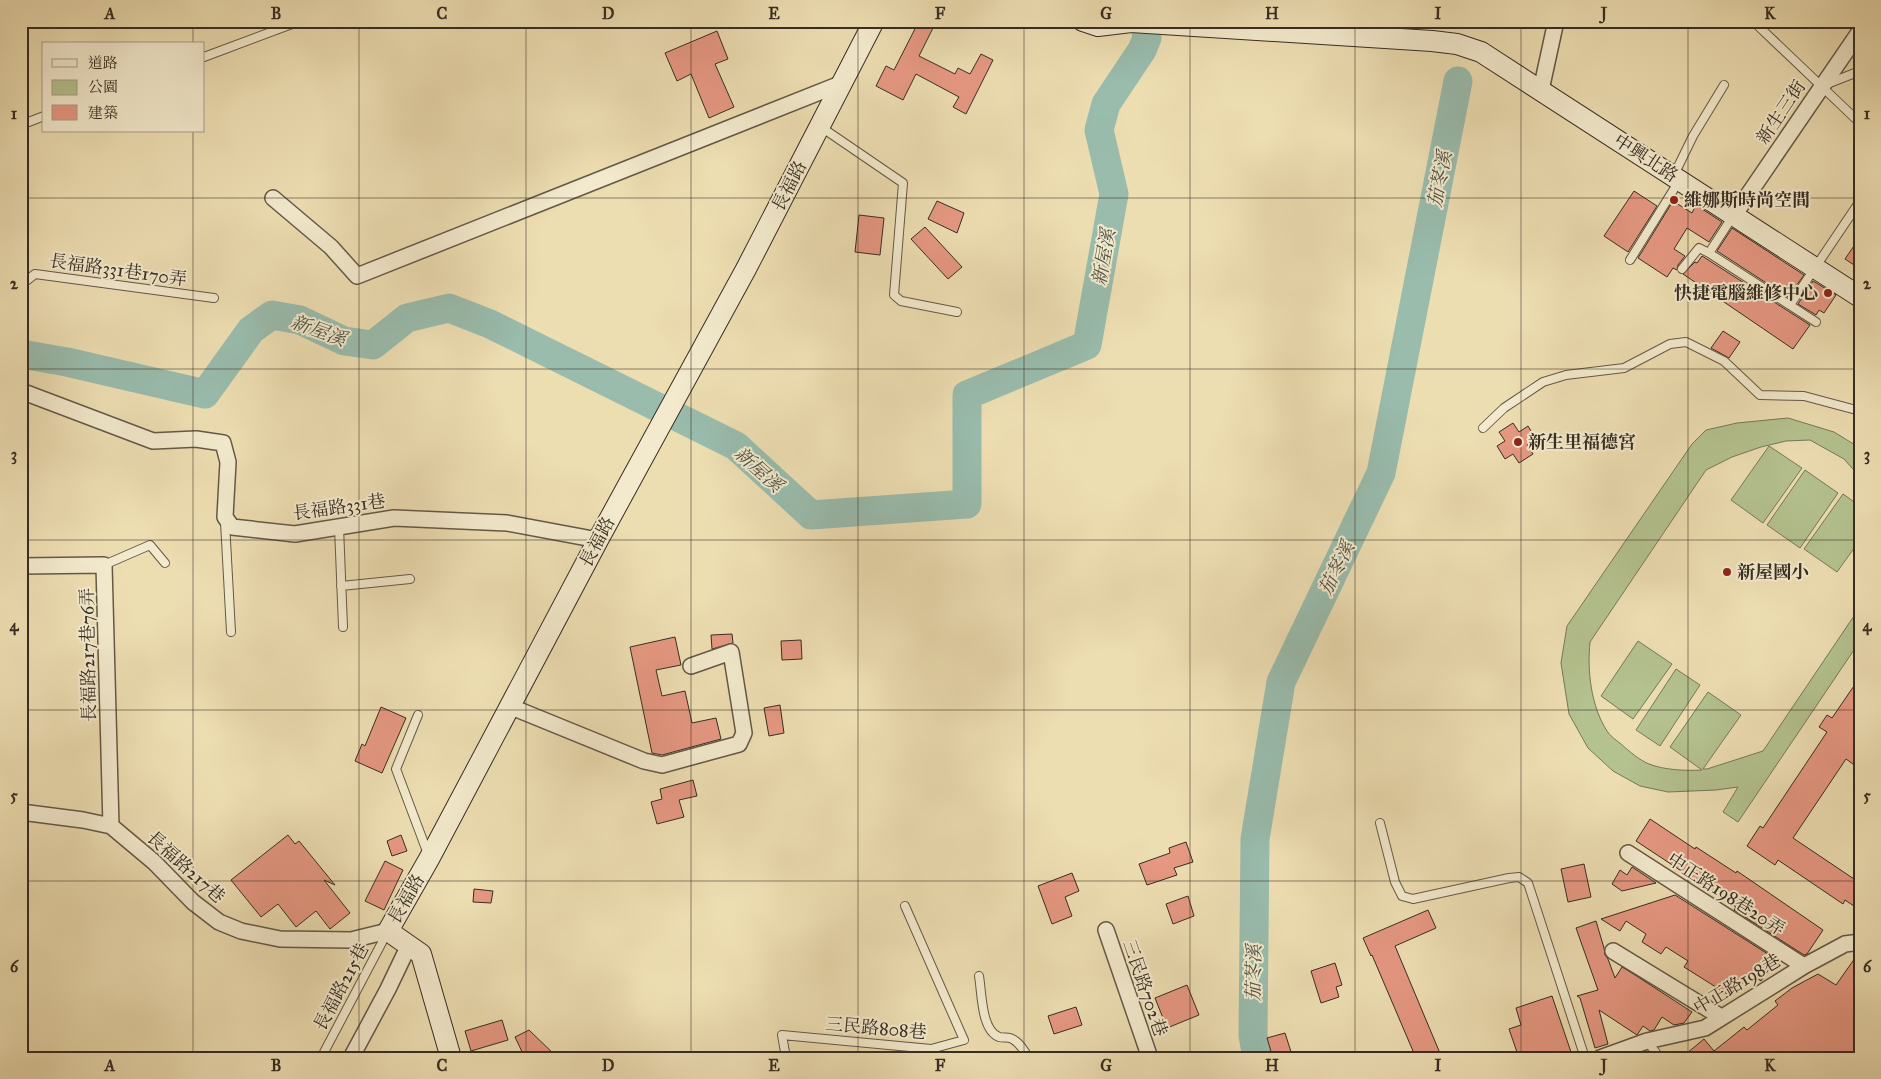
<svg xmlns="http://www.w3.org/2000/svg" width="1881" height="1079" viewBox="0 0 1881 1079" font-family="'IM FELL Great Primer','Noto Serif TC',serif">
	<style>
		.green { fill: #b4c28f; stroke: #767858 }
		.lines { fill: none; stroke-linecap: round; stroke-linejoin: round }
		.river { stroke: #99bcad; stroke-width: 29 }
		.building { fill: #e69882; stroke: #372d22 }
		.lane-casing { stroke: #645946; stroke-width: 10 }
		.street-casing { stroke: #645946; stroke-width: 18 }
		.secondary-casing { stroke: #372d22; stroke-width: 22 }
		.lane { stroke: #f3eacd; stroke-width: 8 }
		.street { stroke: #f3eacd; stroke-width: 15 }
		.secondary { stroke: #f3eacd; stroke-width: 20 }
		.grid { fill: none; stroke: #372d22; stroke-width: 1; stroke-opacity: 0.55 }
		.poi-dot { fill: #8f2418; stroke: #f3eacd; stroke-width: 2 }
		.labels { text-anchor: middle; stroke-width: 4; stroke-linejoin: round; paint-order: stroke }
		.street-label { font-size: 18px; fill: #372d22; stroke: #f3eacd }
		.poi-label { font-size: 18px; font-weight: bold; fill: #372d22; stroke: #f3eacd; text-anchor: start }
		.water-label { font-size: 19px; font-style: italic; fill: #505145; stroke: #f3eacd }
		.neatline { fill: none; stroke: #372d22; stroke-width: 2 }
		.grid-label { font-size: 16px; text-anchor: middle; font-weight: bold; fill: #372d22 }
	</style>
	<rect width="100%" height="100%" fill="#eddeb2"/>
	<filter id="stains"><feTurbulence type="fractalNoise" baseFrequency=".004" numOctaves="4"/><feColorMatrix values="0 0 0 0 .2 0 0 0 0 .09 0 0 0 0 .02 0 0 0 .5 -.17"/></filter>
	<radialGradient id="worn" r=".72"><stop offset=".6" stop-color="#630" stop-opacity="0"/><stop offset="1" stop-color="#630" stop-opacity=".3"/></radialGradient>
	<path class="green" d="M1788 418 1834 432 1860 448V477L1844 459 1810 440 1786 441 1761 447 1732 457 1706 470 1590 642C1587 671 1591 706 1607 731 1610 736 1616 740 1621 744 1629 751 1639 760 1649 764 1664 770 1686 771 1702 770L1670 747 1708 692 1741 715 1703 769H1707L1763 751 1860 607V641L1738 822 1723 812 1738 787 1716 790 1668 792 1640 786 1613 771 1588 748 1569 714 1561 663 1567 626 1692 444 1706 430 1737 423Z
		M1769 446 1802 468 1763 523 1731 500Z
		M1805 470 1838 493 1800 548 1767 525Z
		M1843 494 1860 506V540L1837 572 1804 549Z
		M1638 641 1672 664 1633 719 1601 696Z
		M1676 669 1700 685 1660 746 1636 730Z"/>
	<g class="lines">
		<path class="river" d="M21 354 67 362 205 394 251 330 272 315 300 320 344 341 373 345 407 318 449 308 490 324 736 446 811 515 967 504V395L1087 345 1114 194 1099 130 1106 104 1142 50 1147 38 1145 21
			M1257 1058 1253 1035 1255 839 1281 682 1381 473 1458 81"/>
	</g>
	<path class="building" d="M919 21H925L934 26 919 56 955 74 958 68 970 74 981 54 993 60 966 114 953 107 959 97 916 74 903 100 876 86 886 66 894 70Z
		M717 31 728 59 715 64 734 107 709 118 691 74 677 81 665 53Z
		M1634 191 1657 206 1628 252 1604 236Z
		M937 201 964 213 957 233 928 219Z
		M1673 201 1692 213 1696 205 1722 222 1709 242 1687 228 1674 249 1685 256 1678 265 1677 270 1673 268 1667 277 1638 258Z
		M859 215 884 218 880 255 855 252Z
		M925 227 962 267 948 279 911 239Z
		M1732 228 1804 275 1788 297 1717 251Z
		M1860 237V269L1845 259Z
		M1702 256 1810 325 1793 349 1683 274 1695 262 1697 263Z
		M1813 281 1836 295 1824 313 1819 310 1816 315 1798 304Z
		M1723 331 1740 342 1729 358 1711 348Z
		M1513 423 1519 432 1528 426 1536 439 1527 445 1533 454 1519 463 1513 454 1505 459 1497 446 1505 441 1499 432Z
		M732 634 733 643 712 649 711 635Z
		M675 637 681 665 656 670 662 696 685 691 692 723 716 718 721 739 662 755 652 753 630 647Z
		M801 640 802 659 782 660 781 641Z
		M1860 677V769L1846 759 1793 838 1860 883V910L1845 900 1843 904 1778 860 1775 865 1747 846 1760 826 1763 828 1827 732 1819 727 1827 715 1832 718Z
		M780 705 784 733 769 736 764 708Z
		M381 707 406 718 382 773 355 761 362 744 365 746Z
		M693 780 697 796 679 800 684 817 657 824 651 802 662 799 660 789Z
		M1650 819 1695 849 1696 847 1736 873 1737 871 1823 930 1807 954 1804 955 1734 910 1736 907 1636 841Z
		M288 835 295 844 299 841 335 885 324 880 350 913 330 929 316 911 296 927 278 904 261 917 231 880Z
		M401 835 407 851 392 856 387 841Z
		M1186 842 1193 862 1174 868 1177 875 1147 885 1139 864 1170 853 1169 848Z
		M385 861 403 870 384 910 365 901Z
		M1584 864 1591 897 1568 902 1561 869Z
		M1632 867 1656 883 1622 891 1612 884 1620 870 1627 875Z
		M1072 873 1079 891 1065 897 1072 916 1052 924 1038 886Z
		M474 889 493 891 491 903 473 902Z
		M1675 895 1771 956 1764 966 1769 969 1761 981 1749 973 1737 991 1731 988 1727 994 1684 967 1688 961 1666 947 1661 954 1642 942 1646 934 1626 921 1620 931 1601 919Z
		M1188 896 1194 916 1173 924 1166 904Z
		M1428 910 1436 928 1395 946 1442 1058H1416L1372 955 1371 956 1363 938Z
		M1596 921 1604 948 1605 955 1608 959 1615 978 1622 967 1635 975 1692 1012 1684 1023 1674 1025 1662 1017 1654 1030 1650 1031 1643 1026 1637 1035 1599 1010 1608 1044 1595 1048 1580 998 1577 996 1598 990 1576 928Z
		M1860 951V1058H1681L1704 1039 1714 1051 1744 1027 1747 1030 1778 1005 1775 1001 1792 988 1818 974 1836 985Z
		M1335 963 1342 985 1336 987 1339 997 1321 1003 1311 971Z
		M1187 985 1199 1015 1167 1028 1155 998Z
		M1552 996 1573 1058H1519L1509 1029 1521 1025 1516 1008Z
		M1076 1007 1082 1025 1054 1034 1048 1016Z
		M502 1020 508 1040 471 1051 465 1031Z
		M529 1030 558 1058H525L515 1037Z
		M1285 1033 1293 1058H1273L1267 1038Z"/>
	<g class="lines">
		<g class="lane-casing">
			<path id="lane" d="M1753 21 1860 123
				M204 57 300 21
				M1827 84 1860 71
				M21 125 44 116
				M821 127 903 183 894 295 901 301 957 312
				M1674 175 1693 136 1724 85
				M1709 253 1816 322
				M1630 260 1679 181
				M1682 269 1699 248 1709 253 1733 216
				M21 285 35 274 214 298
				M1790 305 1860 201
				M1483 428 1504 408 1543 382 1566 375 1624 368 1670 344 1686 342 1724 361 1760 395 1804 396 1860 411
				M225 522 231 632
				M339 527 343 627
				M104 565 150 545 165 563
				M341 586 410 579
				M418 715 396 769 428 854
				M1380 823 1395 882 1402 896 1413 899 1509 878 1519 877 1528 883 1585 1058
				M979 976C982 993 981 1030 999 1037 1003 1038 1007 1037 1010 1038 1019 1041 1024 1051 1029 1058
				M1647 1041 1660 1058
				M321 1058 388 931
				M786 1058 782 1035 931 1049 964 1040 905 906"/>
		</g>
		<g class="street-casing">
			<path id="street" d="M1541 90 1556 21
				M273 198 331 247 357 276 840 84
				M1735 214 1860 31
				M21 391 153 441 196 439 223 443 228 462 225 517 232 527 295 534 394 518 507 523 598 540
				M21 566 104 565 111 826
				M509 706 644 761 662 765 739 744 744 733 731 652 691 666
				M21 812 83 820 111 826 154 862 193 902 219 922 241 931 280 939 351 940 388 931
				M1628 853 1804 966
				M1106 930 1150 1058
				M1613 951 1721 1017
				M351 1058 388 989 409 945
				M1600 1058 1647 1041 1705 1028 1804 966 1845 944 1860 942"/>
		</g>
		<g class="secondary-casing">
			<path id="secondary" d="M1083 21 1098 26 1131 22 1432 41 1457 44 1481 52 1860 297
				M451 1058 421 954 388 931 429 859 598 540 746 269 874 21"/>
		</g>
		<use href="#lane" class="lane"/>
		<use href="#street" class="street"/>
		<use href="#secondary" class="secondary"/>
	</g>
	<path class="grid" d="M193 21V44M359 21V1058M526 21V1058M691 21V1058M858 21V1058M1024 21V1058M1190 21V1058M1355 21V1058M1521 21V1058M1688 21V1058M193 131V1058M21 198H1860M21 369H1860M21 540H1860M21 710H1860M21 881H1860"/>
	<g class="poi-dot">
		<circle cx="1674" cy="200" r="5"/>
		<circle cx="1828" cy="293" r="5"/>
		<circle cx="1518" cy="442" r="5"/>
		<circle cx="1727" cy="572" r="5"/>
	</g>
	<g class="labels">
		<g class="street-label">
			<text transform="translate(1781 112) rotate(-56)" y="6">新生三街</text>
			<text transform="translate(1646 158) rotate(33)" y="6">中興北路</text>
			<text transform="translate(789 186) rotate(-63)" y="6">長福路</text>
			<text transform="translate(118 270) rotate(8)" y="6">長福路331巷170弄</text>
			<text transform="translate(339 507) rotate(-8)" y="6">長福路331巷</text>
			<text transform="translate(597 542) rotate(-62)" y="6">長福路</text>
			<text transform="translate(88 655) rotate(-91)" y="6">長福路217巷76弄</text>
			<text transform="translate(186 867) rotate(42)" y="6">長福路217巷</text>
			<text transform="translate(1726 894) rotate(33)" y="6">中正路198巷20弄</text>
			<text transform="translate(406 899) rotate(-60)" y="6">長福路</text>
			<text transform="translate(1737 984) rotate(-31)" y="6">中正路198巷</text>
			<text transform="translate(341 987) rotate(-62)" y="6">長福路215巷</text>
			<text transform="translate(1145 988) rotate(71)" y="6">三民路702巷</text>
			<text transform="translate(876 1028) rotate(5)" y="6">三民路808巷</text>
		</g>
		<g class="poi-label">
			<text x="1684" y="206">維娜斯時尚空間</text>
			<text x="1818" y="299" text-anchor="end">快捷電腦維修中心</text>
			<text x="1528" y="448">新生里福德宮</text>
			<text x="1737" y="578">新屋國小</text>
		</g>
		<g class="water-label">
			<text transform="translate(1439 179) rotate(-79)" y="7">茄苳溪</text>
			<text transform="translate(1103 257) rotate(-80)" y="7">新屋溪</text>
			<text transform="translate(319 330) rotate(20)" y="7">新屋溪</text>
			<text transform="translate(759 469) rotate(42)" y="7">新屋溪</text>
			<text transform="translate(1336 568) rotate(-64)" y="7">茄苳溪</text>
			<text transform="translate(1253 973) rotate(-89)" y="7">茄苳溪</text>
		</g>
	</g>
	<rect width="1881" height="1079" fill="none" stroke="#eddeb2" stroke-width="55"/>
	<rect x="42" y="42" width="162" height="90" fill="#f3eacd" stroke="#a89e89"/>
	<rect x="52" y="59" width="25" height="8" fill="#f3eacd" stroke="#a89e89"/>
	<text x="88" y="68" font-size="15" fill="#372d22">道路</text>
	<rect x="52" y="80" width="25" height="15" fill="#b4c28f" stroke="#a89e89"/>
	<text x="88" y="92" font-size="15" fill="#372d22">公園</text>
	<rect x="52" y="105" width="25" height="15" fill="#e69882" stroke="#a89e89"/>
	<text x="88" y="118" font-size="15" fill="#372d22">建築</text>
	<rect x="28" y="28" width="1826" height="1024" class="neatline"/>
	<g class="grid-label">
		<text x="110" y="19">A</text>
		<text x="276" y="19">B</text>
		<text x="442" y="19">C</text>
		<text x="608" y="19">D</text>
		<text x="774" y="19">E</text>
		<text x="940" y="19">F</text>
		<text x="1106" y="19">G</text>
		<text x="1272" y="19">H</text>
		<text x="1438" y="19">I</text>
		<text x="1604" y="19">J</text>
		<text x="1770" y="19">K</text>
		<text x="14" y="119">1</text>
		<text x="1867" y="119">1</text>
		<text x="14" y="289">2</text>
		<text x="1867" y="289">2</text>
		<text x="14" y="460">3</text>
		<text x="1867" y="460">3</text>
		<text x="14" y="631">4</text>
		<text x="1867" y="631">4</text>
		<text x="14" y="801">5</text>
		<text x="1867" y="801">5</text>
		<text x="14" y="972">6</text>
		<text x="1867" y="972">6</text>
		<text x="110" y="1071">A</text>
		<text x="276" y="1071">B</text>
		<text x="442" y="1071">C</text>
		<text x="608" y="1071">D</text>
		<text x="774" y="1071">E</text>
		<text x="940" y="1071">F</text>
		<text x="1106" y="1071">G</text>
		<text x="1272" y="1071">H</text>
		<text x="1438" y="1071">I</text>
		<text x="1604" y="1071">J</text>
		<text x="1770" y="1071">K</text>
	</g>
	<rect width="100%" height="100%" filter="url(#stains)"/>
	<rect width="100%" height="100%" fill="url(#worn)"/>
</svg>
